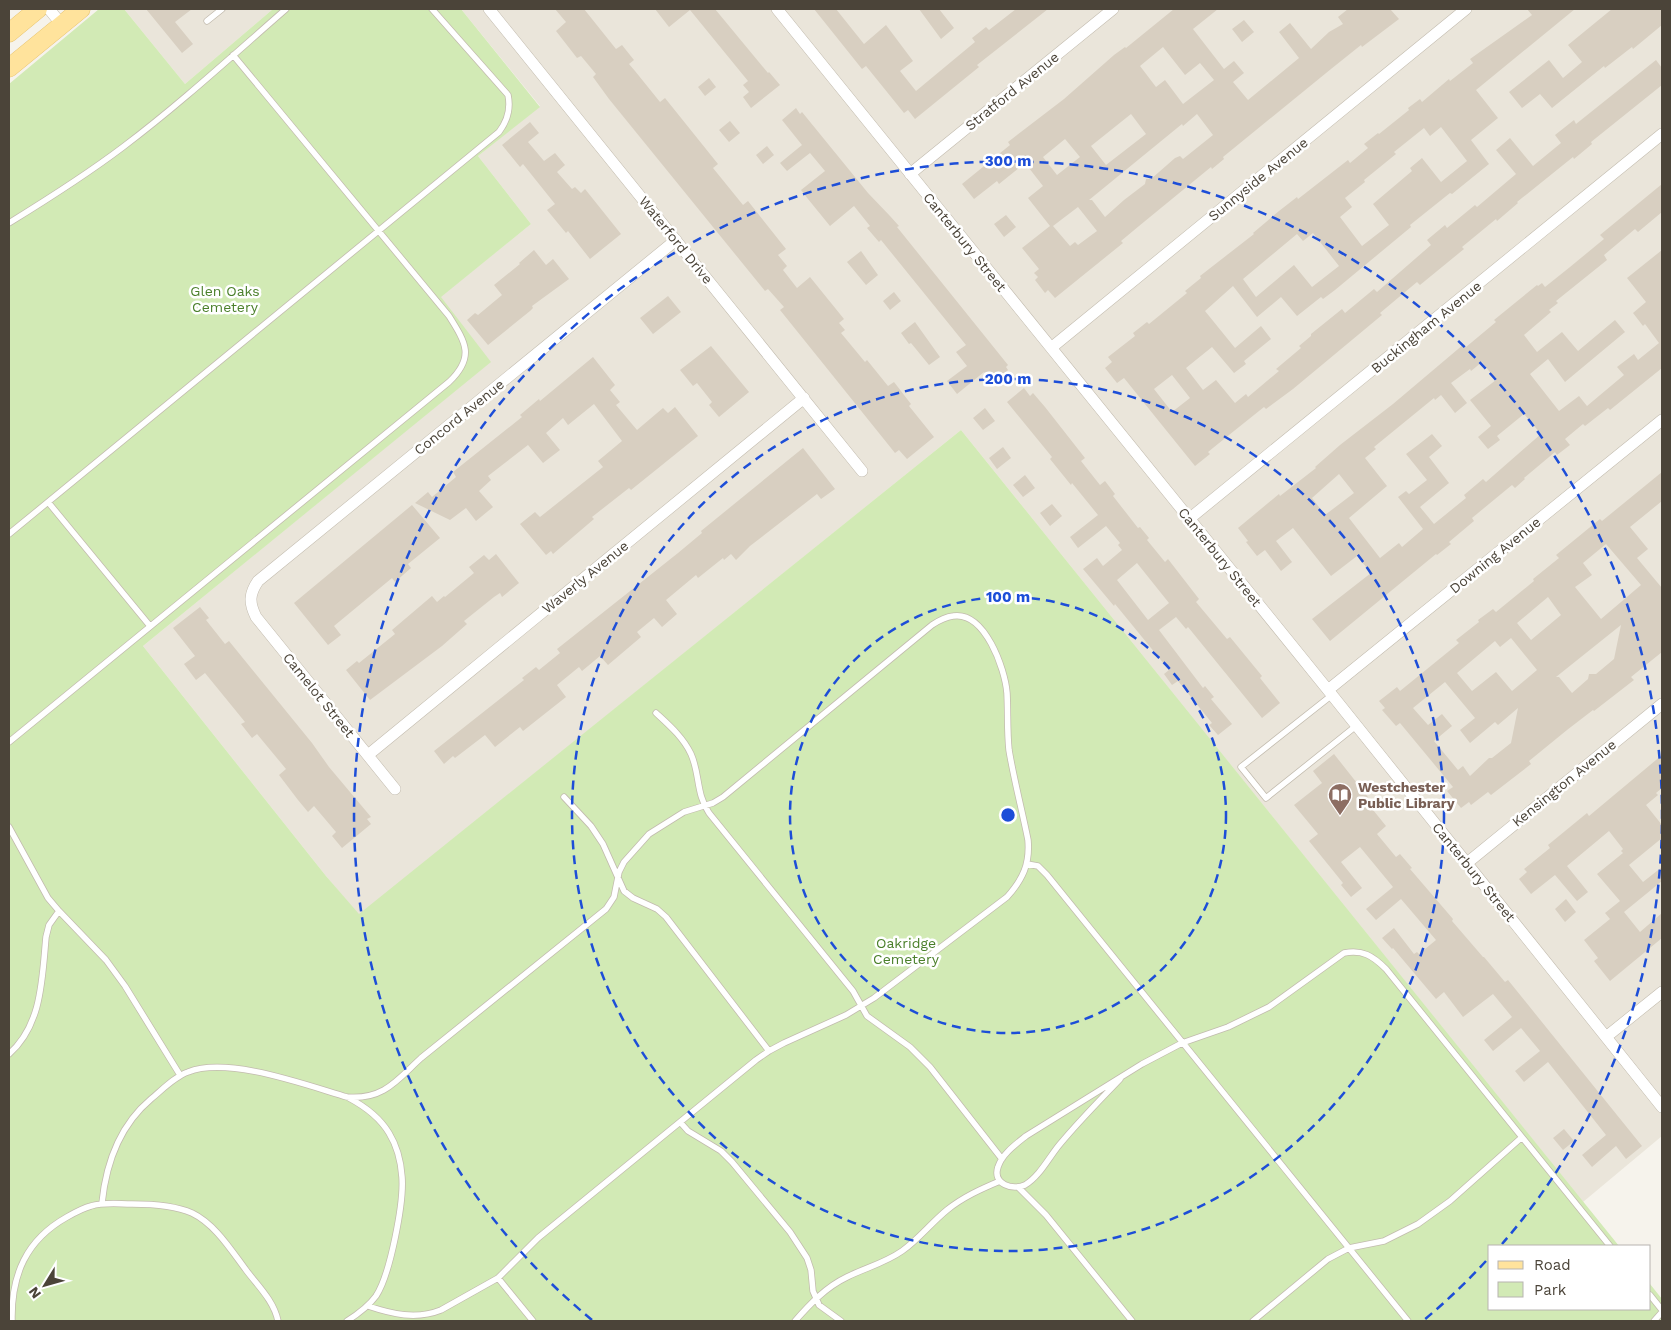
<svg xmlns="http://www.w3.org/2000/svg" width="1671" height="1330" viewBox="0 0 1671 1330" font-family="'Work Sans',sans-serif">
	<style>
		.residential { fill: #eae5da }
		.green { fill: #d2eab5 }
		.building { fill: #d8cfc1; fill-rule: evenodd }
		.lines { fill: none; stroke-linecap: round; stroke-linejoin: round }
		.lane-casing { stroke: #c2bbae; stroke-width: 7 }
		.street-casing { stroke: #c2bbae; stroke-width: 12 }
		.primary-casing { stroke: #e6c16a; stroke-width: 19 }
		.lane { stroke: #fff; stroke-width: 5.5 }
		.street { stroke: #fff; stroke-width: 11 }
		.primary { stroke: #ffe39c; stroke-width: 18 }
		.ring { fill: none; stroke: #1d4ed8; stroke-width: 2.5; stroke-dasharray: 9 6 }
		.labels { text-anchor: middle; stroke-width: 5; stroke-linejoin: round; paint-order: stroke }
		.street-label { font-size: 14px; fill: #4b4439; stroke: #fff }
		.park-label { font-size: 14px; fill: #4a7f2a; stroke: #fff }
		.education-label { font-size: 14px; font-weight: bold; fill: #785e54; stroke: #fff; text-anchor: start }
		.centre { fill: #1d4ed8; stroke: #fff; stroke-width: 2.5 }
		.ring-label { font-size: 15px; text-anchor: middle; font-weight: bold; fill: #1d4ed8; stroke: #fff; stroke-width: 5; stroke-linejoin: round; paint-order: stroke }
	</style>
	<rect width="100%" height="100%" fill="#f6f3ec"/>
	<path class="residential" d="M124 9H273L185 84Z
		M461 9H1662V1136L1583 1202 961 430 359 915 326 876 143 646 490 362 440 297 531 224 478 156 540 106Z"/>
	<path class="green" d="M99 9H124L185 84 273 9H461L540 107 478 156 531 224 441 297 491 362 143 646 326 876 359 914 961 430 1619 1246H1490V1309H1650V1284L1662 1299V1321H9V84Z"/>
	<path class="building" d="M146 9H192L175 22 193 44 182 53Z
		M555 9H584L616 49 622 45 634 60 629 64 635 71 660 102 665 98 718 164 713 168 743 205 748 201 786 249 778 255 787 266 783 270 797 288 810 277 844 319 839 323 845 330 841 333 865 362 867 360 888 386 894 382 911 404 909 406 934 437 907 459 899 450 895 453 780 310 784 307 768 289 765 291 609 99 593 77 596 74 581 56 577 58 556 31 566 22Z
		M655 9H715L768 73 769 72 780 85 751 108 743 97 749 92 743 85 748 81 690 10 669 27Z
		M814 9H836L864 44 886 25 913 61 900 71 916 91 975 42 972 38 986 27 989 30 1016 9H1048L977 65 979 67 915 119 908 110 904 113 866 66 862 69Z
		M919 9H939L954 28 941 39Z
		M1174 9H1218L1193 29 1224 69 1234 61 1244 73 1233 82 1248 100 1299 58 1279 32 1290 23 1311 49 1329 32 1343 24 1338 17 1348 9H1390L1399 19 1362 47 1361 45 1331 69 1223 157 1224 159 1212 169 1211 167 1139 226 1121 241 1123 243 1055 298 1048 290 1045 293 1035 280 1038 277 1034 273 1039 269 1022 248 1050 226 1028 198 1043 186 1025 163 999 184 997 181 974 199 962 184 1010 145 1008 142 1064 99 1114 55 1125 47 1126 48ZM1163 47 1185 75 1200 63 1214 80 1183 104 1165 80 1156 87 1140 66ZM1131 114 1146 134 1106 165 1091 146ZM1197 114 1213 135 1183 159 1180 156 1175 158 1151 179H1146L1145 184 1124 200 1105 217 1092 200H1089L1182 124 1183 126ZM1065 139 1080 157 1057 175 1043 157ZM1078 207 1097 231 1078 245 1075 242 1070 246 1053 226Z
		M1527 9H1575L1476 90 1498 118 1471 140 1489 164 1452 194 1450 193 1410 225 1411 227 1335 290 1323 299 1321 297 1297 316 1281 297 1257 317 1233 286 1205 311 1235 348 1261 326 1271 339 1244 361 1246 364 1234 373 1212 347 1186 368 1203 390 1216 380 1235 403 1246 394 1248 397 1279 371 1276 369 1301 348 1299 346 1311 336V334L1342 309 1345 313 1374 289 1377 292 1431 245 1427 240 1445 225 1447 228 1475 205 1477 207 1516 174 1496 150 1510 138 1533 166 1561 143 1555 135 1574 120 1576 124 1656 60 1662 68V85L1591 142 1592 144 1574 159 1573 157 1517 202 1518 203 1497 221 1496 219 1462 247 1464 249 1420 285 1417 282 1380 313 1382 315 1293 389 1266 409 1264 407 1229 435 1208 452 1210 454 1195 466 1124 378 1117 383 1105 368 1112 362 1108 357 1135 336 1133 333 1147 322 1149 324 1187 293 1185 291 1201 278 1200 276 1254 234 1253 233 1279 211 1297 197 1298 199 1348 160 1350 163 1368 148 1364 144 1378 133 1379 134 1409 110 1408 108 1420 99 1422 102 1449 79 1450 81 1473 63 1470 59 1532 15ZM1441 127 1467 161 1441 182 1422 158 1410 168 1412 171 1373 204 1389 225 1362 246 1340 217 1352 207 1345 198 1365 182 1364 180 1396 154 1394 152 1424 128 1430 136ZM1313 233 1339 266 1312 287 1294 265 1256 297 1243 279 1297 234 1303 241ZM1172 375 1190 398 1172 412 1154 389Z
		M1612 9H1662V25L1633 49 1632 47 1605 68 1604 66 1552 108 1540 94 1522 108 1509 92 1549 60 1563 78 1582 62 1568 45Z
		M1244 20 1254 32 1242 42 1232 29Z
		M709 78 716 87 705 96 698 87Z
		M796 108 800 114 802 112 868 193 890 216 899 226 897 227 1008 365 1006 367 1008 370 992 383 984 372 957 394 947 381 967 366 956 352 966 345 881 240 879 242 867 228 870 226 854 206 830 226 808 199 801 190 825 171 810 153 787 171 780 163 802 145 782 120Z
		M730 121 740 133 729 142 719 130Z
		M530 122 539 133 528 142 544 161 555 153 565 165 557 172 572 189 575 187 581 193 585 189 621 234 590 259 568 231 566 233 547 210 555 204 523 164 520 167 502 145Z
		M767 146 774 155 763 164 756 155Z
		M1662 184V212L1638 232 1635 229 1604 255 1607 260 1556 301 1558 303 1549 310 1551 312 1524 335 1537 352 1562 332 1578 351 1615 320 1625 332 1565 382 1548 359 1530 374 1559 411 1579 396 1587 406 1624 375 1617 367 1634 354 1638 360 1659 343 1645 324 1643 326 1633 313 1646 302 1627 278 1662 250V368L1610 410 1608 408 1585 426 1583 424 1565 439 1570 445 1557 455 1555 452 1524 478 1525 479 1515 488 1512 485 1472 518 1474 521 1449 542 1451 544 1437 555 1436 554 1330 641 1312 619 1371 573 1357 556 1331 576 1293 528 1276 541 1292 562 1281 571 1265 550 1257 556 1246 542 1248 541 1238 528 1279 494 1280 496 1316 468 1315 467 1340 445 1393 404 1464 344 1466 347 1496 322 1494 320 1537 285 1538 286 1542 283 1545 287 1570 267 1604 239 1600 235ZM1482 362 1496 380 1470 400 1491 426 1478 437 1488 449 1500 440 1497 436 1524 414 1541 434 1486 482 1483 479 1464 495 1466 498 1434 524 1420 507 1449 483 1429 457 1442 446 1432 434 1418 445 1406 454 1427 480 1409 494 1406 491 1398 497 1423 529 1402 547 1399 543 1380 558 1349 518 1387 486 1365 458 1376 449 1374 447 1434 398 1435 400 1441 395 1455 413 1467 403 1451 383 1470 369 1471 371ZM1339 474 1354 493 1325 515 1312 498Z
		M1006 215 1016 227 1004 237 994 224Z
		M534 250 546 265 553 259 569 279 532 306 533 308 530 311 488 345 467 320 475 313 478 315 502 295 494 285 520 264 519 263Z
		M861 251 878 275 866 285 847 262Z
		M894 292 901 301 890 310 883 301Z
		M668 296 681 312 653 334 640 318Z
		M915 322 940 357 929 365 911 343 909 344 901 333Z
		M711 346 749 392 719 417 709 405 712 402 697 383 693 386 680 370Z
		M593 357 615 385 610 390 620 402 616 405 637 430 663 408 668 413 675 407 698 436 631 490 629 488 592 517 594 519 553 554 551 551 546 555 520 524 535 512 540 517 603 467 598 461 622 441 594 404 568 425 563 418 546 433 560 450 543 463 528 445 488 476 491 480 479 491 493 507 476 521 466 508 450 520 415 503 428 492 432 497 456 477 453 472 522 417 520 415 539 399 540 401Z
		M1024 388 1030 396 1033 393 1045 407 1085 458 1081 461 1100 485 1105 481 1115 494 1113 496 1138 528 1140 527 1149 538 1147 540 1165 562 1168 559 1199 599 1196 602 1227 639 1230 637 1262 676 1260 678 1280 703 1262 718 1188 627 1186 629 1176 617 1159 630 1203 688 1205 686 1214 697 1211 699 1232 724 1218 735 1209 725 1212 723 1178 681 1172 685 1164 674 1169 670 1115 604 1114 606 1083 569 1097 558 1103 566 1122 550 1118 545 1120 543 1106 526 1078 548 1070 537 1098 515 1072 483 1071 485 1050 459 1052 457 1007 402ZM1137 563 1169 603 1148 620 1117 580Z
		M985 408 995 421 983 430 973 418Z
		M1003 447 1011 458 997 469 989 458Z
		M803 448 835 489 821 499 817 494 750 546 736 560 731 554 724 560 723 558 698 578 696 575 666 600 677 614 662 627 654 618 637 632 641 637 608 665 600 656 582 671 579 667 557 685 566 697 523 731 520 727 495 747 485 735 455 758 453 756 444 764 434 751 524 680 522 678 536 667 539 670 560 653 557 649 678 553 702 533 701 531Z
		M1662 472V501L1630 527 1648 549 1637 558 1662 588V652L1631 677 1634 680 1594 711 1593 710 1567 730 1529 761 1531 764 1491 795 1488 792 1471 805 1469 802 1461 808 1447 791 1453 787 1400 723 1396 726 1382 710 1385 708 1379 701 1397 687 1400 691 1459 643 1456 640 1479 622 1478 620 1493 609 1496 612 1534 581 1533 579 1559 558 1556 555 1600 519 1602 521ZM1606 544 1641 585 1601 619 1575 587 1592 575 1583 563ZM1548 597 1561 615 1531 640 1517 623ZM1621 625 1614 659 1596 674H1589L1588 679 1572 693 1559 677H1556ZM1511 638 1537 670 1512 691 1496 672 1472 691 1457 673 1495 641 1500 647ZM1445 682 1475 718 1460 730 1470 743 1495 722 1498 725 1518 708 1511 743 1492 758H1489L1470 776 1463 766 1458 770 1434 741 1452 726 1442 714 1428 725 1413 708Z
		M1025 475 1035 488 1023 497 1013 485Z
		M1052 504 1062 516 1050 526 1040 513Z
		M412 505 440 538 408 564 411 568 395 582 392 578 334 626 341 635 328 645 294 603Z
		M496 554 519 583 502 597 500 593 494 597 464 621 467 624 442 646 370 700 346 670 357 661 359 663 395 634 392 630 432 596 437 602 444 596 445 597 474 573 469 567 484 555 489 560Z
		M200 607 209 618 206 620 225 644 229 641 312 743 329 767 371 817 367 819 371 824 342 848 332 836 336 832 314 806 308 812 298 800 279 775 286 769 257 734 252 738 241 724 245 722 205 673 196 680 184 664 195 656 173 628Z
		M1334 754 1368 797 1365 800 1386 826 1377 834 1396 857 1400 854 1412 868 1410 869 1453 919 1452 921 1483 957H1484L1505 982 1508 980 1642 1146 1626 1159 1616 1146 1592 1167 1582 1155 1606 1135 1548 1062 1524 1082 1515 1071 1540 1051 1521 1028 1493 1051 1484 1040 1512 1017 1493 994 1463 1017 1444 992 1436 999 1393 948 1392 949 1382 938 1394 928 1414 954 1417 952 1419 954 1436 940 1401 899 1376 920 1366 909 1393 887 1360 847 1341 862 1362 888 1351 897 1341 885 1343 883 1309 841 1318 834 1294 805 1322 783 1313 771Z
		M1662 755V788L1656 793 1658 795 1646 805 1662 825V838L1629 865 1643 882 1662 867V881L1624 912 1640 932 1662 913V938L1610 981 1594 961 1598 958 1584 940 1610 919 1605 913 1620 901 1597 874 1623 853 1621 851 1623 849 1609 831 1567 866 1588 892 1577 901 1555 875 1531 894 1519 879 1527 872 1524 869 1550 848 1548 845 1587 813 1589 816Z
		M1566 899 1576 912 1565 922 1555 909Z
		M1564 1129 1574 1141 1563 1150 1553 1138Z"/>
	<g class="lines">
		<g class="lane-casing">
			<path id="lane" d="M207 21 222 9
				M9 223C48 199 86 175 123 147 180 104 232 56 286 9
				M48 502 150 626
				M9 534 499 132C508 120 511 109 508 95L432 9
				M1332 695 1241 767 1266 798 1356 726
				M656 713C669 725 683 737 691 754 700 774 696 794 709 813L853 991 867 1016 910 1047 930 1067 1002 1159
				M9 742 449 382C475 357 466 343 449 316L233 55
				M564 797 591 826 603 844 624 891 633 898 657 909 666 917 769 1051
				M9 827 48 898 59 911 106 960 125 986 180 1075
				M1027 864 1038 866 1047 875 1408 1321
				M9 1054C42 1025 42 979 46 937L49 925 59 911
				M1120 1079C1100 1100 1079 1121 1060 1144 1049 1157 1040 1176 1025 1185 1013 1191 992 1184 998 1167 1002 1154 1016 1144 1026 1136L1142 1064 1182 1043 1228 1027 1269 1007 1344 953C1362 949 1373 956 1386 969L1610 1246
				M680 1122 688 1131 721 1151 732 1162 790 1232 807 1258 811 1270 813 1291 819 1305 841 1321
				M1019 1188 1046 1215 1132 1321
				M102 1203C106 1164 120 1125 151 1099 162 1090 174 1077 188 1072 228 1056 306 1085 347 1097 384 1100 397 1080 421 1058L606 909 614 897 619 872 624 862 649 834 684 812 713 803 723 797 932 625C938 621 945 617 953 616 985 611 1005 669 1007 693 1008 712 1007 731 1009 750 1014 780 1022 810 1028 840 1030 864 1023 879 1007 897L874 998 846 1015 784 1043 769 1051 756 1060 538 1238 498 1278 441 1310C416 1320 392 1314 368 1306
				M498 1278 533 1321
				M1650 1295 1662 1310
				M12 1321C11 1275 26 1240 67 1217 74 1213 83 1208 91 1206 104 1202 118 1204 132 1204 151 1204 174 1205 192 1213 215 1224 231 1250 246 1270 258 1286 274 1301 278 1321
				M347 1321C358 1314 368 1307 376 1296 390 1275 404 1203 402 1177 401 1162 397 1146 389 1133 380 1118 364 1106 349 1098
				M795 1321C810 1304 826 1287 847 1277 865 1268 885 1263 902 1251 918 1240 931 1223 947 1210 963 1197 981 1189 1000 1181
				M1253 1321 1328 1259 1349 1248 1384 1241 1418 1224 1450 1201 1521 1138
				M1654 1321 1662 1312"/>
		</g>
		<g class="street-casing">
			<path id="street" d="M49 9 62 25
				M489 9 862 471
				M777 9 1332 695 1662 1107
				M910 174 1113 9
				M1051 348 1466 9
				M1189 519 1662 134
				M1328 690 1662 420
				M368 755 804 398
				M395 789 256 617C249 603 249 594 258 581L676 240
				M1467 863 1662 704
				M1606 1037 1662 992"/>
		</g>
		<g class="primary-casing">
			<path id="primary" d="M9 33 38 9
				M9 68 81 9"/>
		</g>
		<use href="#lane" class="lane"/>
		<use href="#street" class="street"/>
		<use href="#primary" class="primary"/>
	</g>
	<g class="ring">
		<circle cx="1008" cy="815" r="218"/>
		<circle cx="1008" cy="815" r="436"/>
		<path d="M1486 1261A654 654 0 0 1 1424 1320M592 1320A654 654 0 1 1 1502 1244"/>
	</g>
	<defs>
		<g id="library-pin" transform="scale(1.25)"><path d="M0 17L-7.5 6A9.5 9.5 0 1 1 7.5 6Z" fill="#8d6e63" stroke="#fff"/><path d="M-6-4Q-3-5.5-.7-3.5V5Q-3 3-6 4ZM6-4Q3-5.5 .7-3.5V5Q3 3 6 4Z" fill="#fff"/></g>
	</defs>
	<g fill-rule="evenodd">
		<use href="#library-pin" x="1340" y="795"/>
	</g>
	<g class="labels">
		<g class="street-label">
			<text transform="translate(1012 91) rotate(-39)" y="5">Stratford Avenue</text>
			<text transform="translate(1258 179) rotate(-39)" y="5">Sunnyside Avenue</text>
			<text transform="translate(676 240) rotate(51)" y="5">Waterford Drive</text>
			<text transform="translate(965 242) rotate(51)" y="5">Canterbury Street</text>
			<text transform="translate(1426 327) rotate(-39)" y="5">Buckingham Avenue</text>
			<text transform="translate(459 417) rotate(-39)" y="5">Concord Avenue</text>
			<text transform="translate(1495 555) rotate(-39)" y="5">Downing Avenue</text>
			<text transform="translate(1220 557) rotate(51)" y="5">Canterbury Street</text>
			<text transform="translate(585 577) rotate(-39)" y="5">Waverly Avenue</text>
			<text transform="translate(319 695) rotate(51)" y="5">Camelot Street</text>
			<text transform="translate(1564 783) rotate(-39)" y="5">Kensington Avenue</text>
			<text transform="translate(1474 872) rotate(51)" y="5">Canterbury Street</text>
		</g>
		<g class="park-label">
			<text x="225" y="296">Glen Oaks<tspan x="225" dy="16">Cemetery</tspan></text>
			<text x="906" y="948">Oakridge<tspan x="906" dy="16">Cemetery</tspan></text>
		</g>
		<g class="education-label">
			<text x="1358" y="792">Westchester<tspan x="1358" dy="16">Public Library</tspan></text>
		</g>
	</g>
	<circle cx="1008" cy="815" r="8" class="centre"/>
	<g class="ring-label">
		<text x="1008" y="166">300 m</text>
		<text x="1008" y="384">200 m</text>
		<text x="1008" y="602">100 m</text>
	</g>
	<rect width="1671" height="1330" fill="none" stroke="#4b4439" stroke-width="20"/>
	<rect x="1488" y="1245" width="162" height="65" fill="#ffffff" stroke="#b7b4b0"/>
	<rect x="1498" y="1261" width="25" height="8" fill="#ffe39c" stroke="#b7b4b0"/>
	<text x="1534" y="1270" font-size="15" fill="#4b4439">Road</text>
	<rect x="1498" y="1282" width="25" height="15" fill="#d2eab5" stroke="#b7b4b0"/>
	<text x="1534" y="1295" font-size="15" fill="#4b4439">Park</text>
	<g transform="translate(45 1285) rotate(233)" stroke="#ffffff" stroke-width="4" paint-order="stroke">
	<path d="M0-4L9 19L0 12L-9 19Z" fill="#4b4439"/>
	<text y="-8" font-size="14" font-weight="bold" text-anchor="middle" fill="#4b4439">N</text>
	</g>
</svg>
